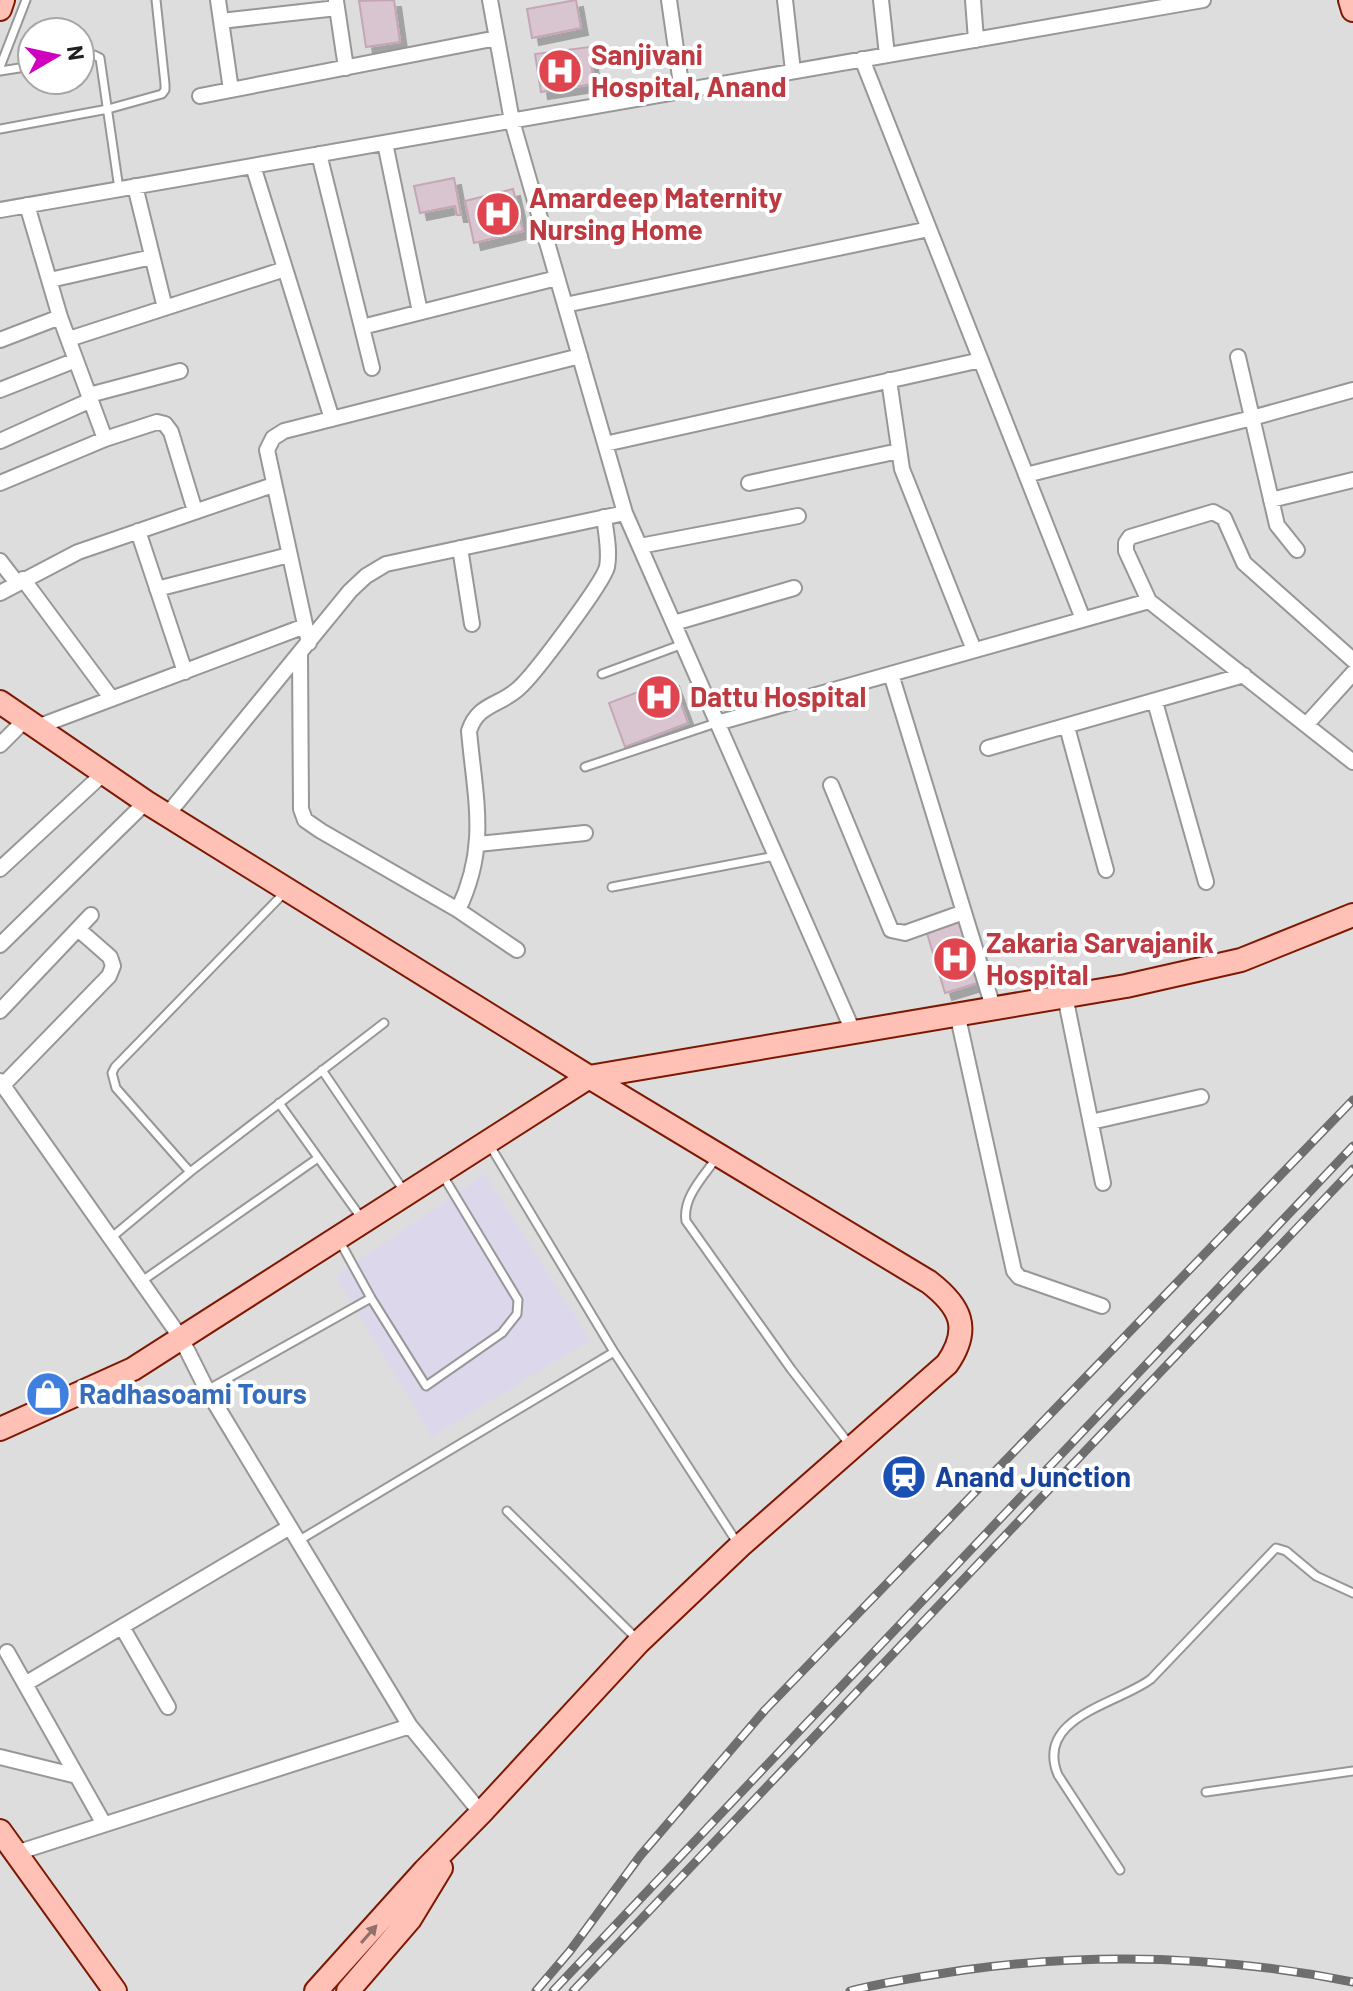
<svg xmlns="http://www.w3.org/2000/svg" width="1353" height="1991" viewBox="0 0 1353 1991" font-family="Barlow,sans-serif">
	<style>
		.residential { fill: #deddde; fill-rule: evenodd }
		.industrial { fill: #dcd7eb }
		.building { fill: #d9c5cf; stroke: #c5a6b5; stroke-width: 2; filter: url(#shadow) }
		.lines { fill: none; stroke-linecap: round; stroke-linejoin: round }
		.lane-casing { stroke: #979797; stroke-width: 11 }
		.street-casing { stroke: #979797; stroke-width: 18 }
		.secondary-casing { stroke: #7e1800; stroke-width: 26 }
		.lane { stroke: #fff; stroke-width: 7 }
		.street { stroke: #fff; stroke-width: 14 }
		.secondary { stroke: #ffc0b6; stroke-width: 22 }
		.rail-casing { stroke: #6e6e6e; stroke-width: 9 }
		.rail { stroke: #fff; stroke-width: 6; stroke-dasharray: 18; stroke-linecap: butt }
		.oneway { fill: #90706b }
		.labels { text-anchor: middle; stroke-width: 8; stroke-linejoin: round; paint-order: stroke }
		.health-label { font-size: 28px; font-weight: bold; fill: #be3a42; stroke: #fff; text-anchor: start }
		.shop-label { font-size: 28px; font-weight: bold; fill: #366cbe; stroke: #fff; text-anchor: start }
		.transit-label { font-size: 28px; font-weight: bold; fill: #164399; stroke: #fff; text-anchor: start }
	</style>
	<defs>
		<filter id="shadow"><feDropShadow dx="7" dy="7" stdDeviation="0" flood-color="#0004"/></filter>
	</defs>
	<rect width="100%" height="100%" fill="#f2e6e9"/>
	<path class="residential" d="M0 0H1353V1991H0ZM32 32H80V80H32Z"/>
	<path class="industrial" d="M485 1174 590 1340 432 1437 336 1276Z"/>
	<path class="building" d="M394 0 400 42 366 47 359 1Z
		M576 0 581 28 532 38 527 9Z
		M589 47 594 84 541 92 535 54Z
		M454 178 461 215H457L455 206 420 213 414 186Z
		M513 189 523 231 474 243 465 201Z
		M672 679 688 723 625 747 609 703Z
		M963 920 981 982 945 993 926 930Z"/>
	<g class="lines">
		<g class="lane-casing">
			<path id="lane" d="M80 57 94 55 100 58 119 189
				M0 67 26 0
				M0 71 32 66
				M0 129 108 109 162 94 165 90V84L156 0
				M602 674 683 644
				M585 767 716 723
				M612 887 775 856
				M322 1070 404 1191
				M279 1103 362 1219
				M489 1144 614 1352 738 1544
				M717 1157C705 1175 682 1197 686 1221L791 1369 850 1445
				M190 1172 116 1088 112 1073 115 1067 285 892
				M112 1237 190 1172 384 1023
				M339 1240 371 1298 426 1386 502 1333 517 1314 518 1300 442 1174
				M142 1281 318 1158
				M207 1390 371 1298
				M507 1511 637 1639
				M298 1541 614 1352
				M1206 1792 1353 1771
				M1120 1870 1058 1775C1034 1717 1118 1704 1151 1679L1276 1548 1286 1551 1316 1576 1353 1593"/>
		</g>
		<g class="street-casing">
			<path id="street" d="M218 0 231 90
				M490 0 512 121 625 513 853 1031
				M669 0 682 91
				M785 0 793 71
				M881 0 887 55
				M973 0 976 40
				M336 1 346 68
				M221 21 337 8
				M862 59 1083 619
				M200 96 497 38
				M385 143 420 312
				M319 154 372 368
				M253 166 332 419
				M135 186 165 308
				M27 205 60 317 105 439
				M0 210 1203 0
				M50 280 152 257
				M565 305 929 229
				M362 327 557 278
				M69 339 285 269
				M0 340 60 317
				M1238 357 1277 525 1297 550
				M889 380 902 469 974 650
				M0 390 76 360
				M89 395 180 371
				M0 441 91 400
				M605 444 981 360
				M1026 475 1252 418 1353 390
				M0 483 105 439 157 422 165 424 171 432 195 511
				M749 483 899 451
				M1271 500 1353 480
				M138 531 185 672
				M640 546 798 516
				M460 548 472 624
				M0 561 17 583
				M23 579 112 699
				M157 589 289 555
				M0 593 78 552 273 485
				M1149 601 1126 551V543L1130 537 1213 512 1224 518 1244 563 1353 660
				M674 623 794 588
				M309 643 267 450 273 438 284 431 580 356
				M300 654 301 809 305 820 321 831 458 910 517 950
				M891 674 993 1007
				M1155 702 1206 882
				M717 723 1149 601 1353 762
				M1306 725 1353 673
				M37 727 305 626
				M1067 727 1106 870
				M0 745 25 720
				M988 748 1244 675
				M831 785 891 930 905 933 964 912
				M167 815 350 591 366 576 386 564 625 513
				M478 844 585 833
				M0 869 104 773
				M458 910C489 846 475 799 469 731 478 703 500 706 519 688 534 675 603 583 607 567 610 551 606 533 604 517
				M0 945 146 802
				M1065 996 1103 1183
				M0 1011 91 915
				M957 1013 1014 1271 1019 1277 1102 1306
				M0 1081 181 1338 207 1390 410 1726 481 1813
				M4 1084 109 976 113 966 110 957 78 929
				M1091 1122 1201 1097
				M122 1627 168 1707
				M7 1652 104 1824
				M25 1684 290 1527
				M0 1757 77 1776
				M16 1853 410 1726"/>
		</g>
		<g class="secondary-casing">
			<path id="secondary" d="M1350 0 1353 10
				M0 9 3 0
				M0 702 146 802 589 1077 929 1282C960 1306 972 1328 947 1364L740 1546 639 1642 481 1813 425 1870 316 1991
				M0 1429 133 1369 589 1077 1126 986 1241 960 1353 915
				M0 1831 115 1991
				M348 1991 410 1919 441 1868"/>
		</g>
		<use href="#lane" class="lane"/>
		<use href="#street" class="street"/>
		<use href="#secondary" class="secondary"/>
		<g class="rail-casing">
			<path id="rail" d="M536 1991 570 1951 640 1856 765 1710 1353 1100
				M553 1991 1353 1146
				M573 1991 1353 1169
				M850 1991C888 1981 926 1976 964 1970 1094 1952 1224 1956 1353 1982"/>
		</g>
		<use href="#rail" class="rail"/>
	</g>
	<defs><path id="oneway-solid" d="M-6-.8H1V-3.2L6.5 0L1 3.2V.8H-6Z" transform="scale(2)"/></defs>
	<use class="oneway" href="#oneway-solid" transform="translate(369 1934) rotate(-49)"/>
	<defs>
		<g id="hospital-disc" transform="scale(2.3)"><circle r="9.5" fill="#e0444e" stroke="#fff"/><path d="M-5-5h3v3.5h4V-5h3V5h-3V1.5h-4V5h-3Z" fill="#fff"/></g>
		<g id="shop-disc" transform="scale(2.3)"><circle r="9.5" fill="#3f7fe0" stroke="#fff"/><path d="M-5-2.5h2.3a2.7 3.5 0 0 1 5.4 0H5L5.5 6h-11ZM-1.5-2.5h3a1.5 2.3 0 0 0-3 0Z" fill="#fff"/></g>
		<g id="station-disc" transform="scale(2.3)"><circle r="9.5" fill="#1a4fb4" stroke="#fff"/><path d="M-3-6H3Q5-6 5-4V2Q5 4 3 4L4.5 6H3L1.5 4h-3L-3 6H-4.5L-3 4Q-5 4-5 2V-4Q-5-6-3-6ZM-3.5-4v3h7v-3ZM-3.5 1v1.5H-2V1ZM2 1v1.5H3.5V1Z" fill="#fff"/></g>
	</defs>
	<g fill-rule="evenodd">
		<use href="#hospital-disc" x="560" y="71"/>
		<use href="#hospital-disc" x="498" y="214"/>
		<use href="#hospital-disc" x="659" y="697"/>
		<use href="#hospital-disc" x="955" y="959"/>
		<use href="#shop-disc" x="48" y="1394"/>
		<use href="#station-disc" x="904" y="1477"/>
	</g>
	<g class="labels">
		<g class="health-label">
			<text x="591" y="65">Sanjivani<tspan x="591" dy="32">Hospital, Anand</tspan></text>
			<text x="529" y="208">Amardeep Maternity<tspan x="529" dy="32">Nursing Home</tspan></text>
			<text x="690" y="707">Dattu Hospital</text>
			<text x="986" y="953">Zakaria Sarvajanik<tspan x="986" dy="32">Hospital</tspan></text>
		</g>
		<g class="shop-label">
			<text x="79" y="1404">Radhasoami Tours</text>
		</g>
		<g class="transit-label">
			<text x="935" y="1487">Anand Junction</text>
		</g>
	</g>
	<g transform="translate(56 56) rotate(81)"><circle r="38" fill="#ffffff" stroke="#a6a6a6" stroke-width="2"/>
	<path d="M0-6L14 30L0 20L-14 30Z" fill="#d000bf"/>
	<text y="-12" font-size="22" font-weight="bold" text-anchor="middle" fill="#202020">N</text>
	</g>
</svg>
